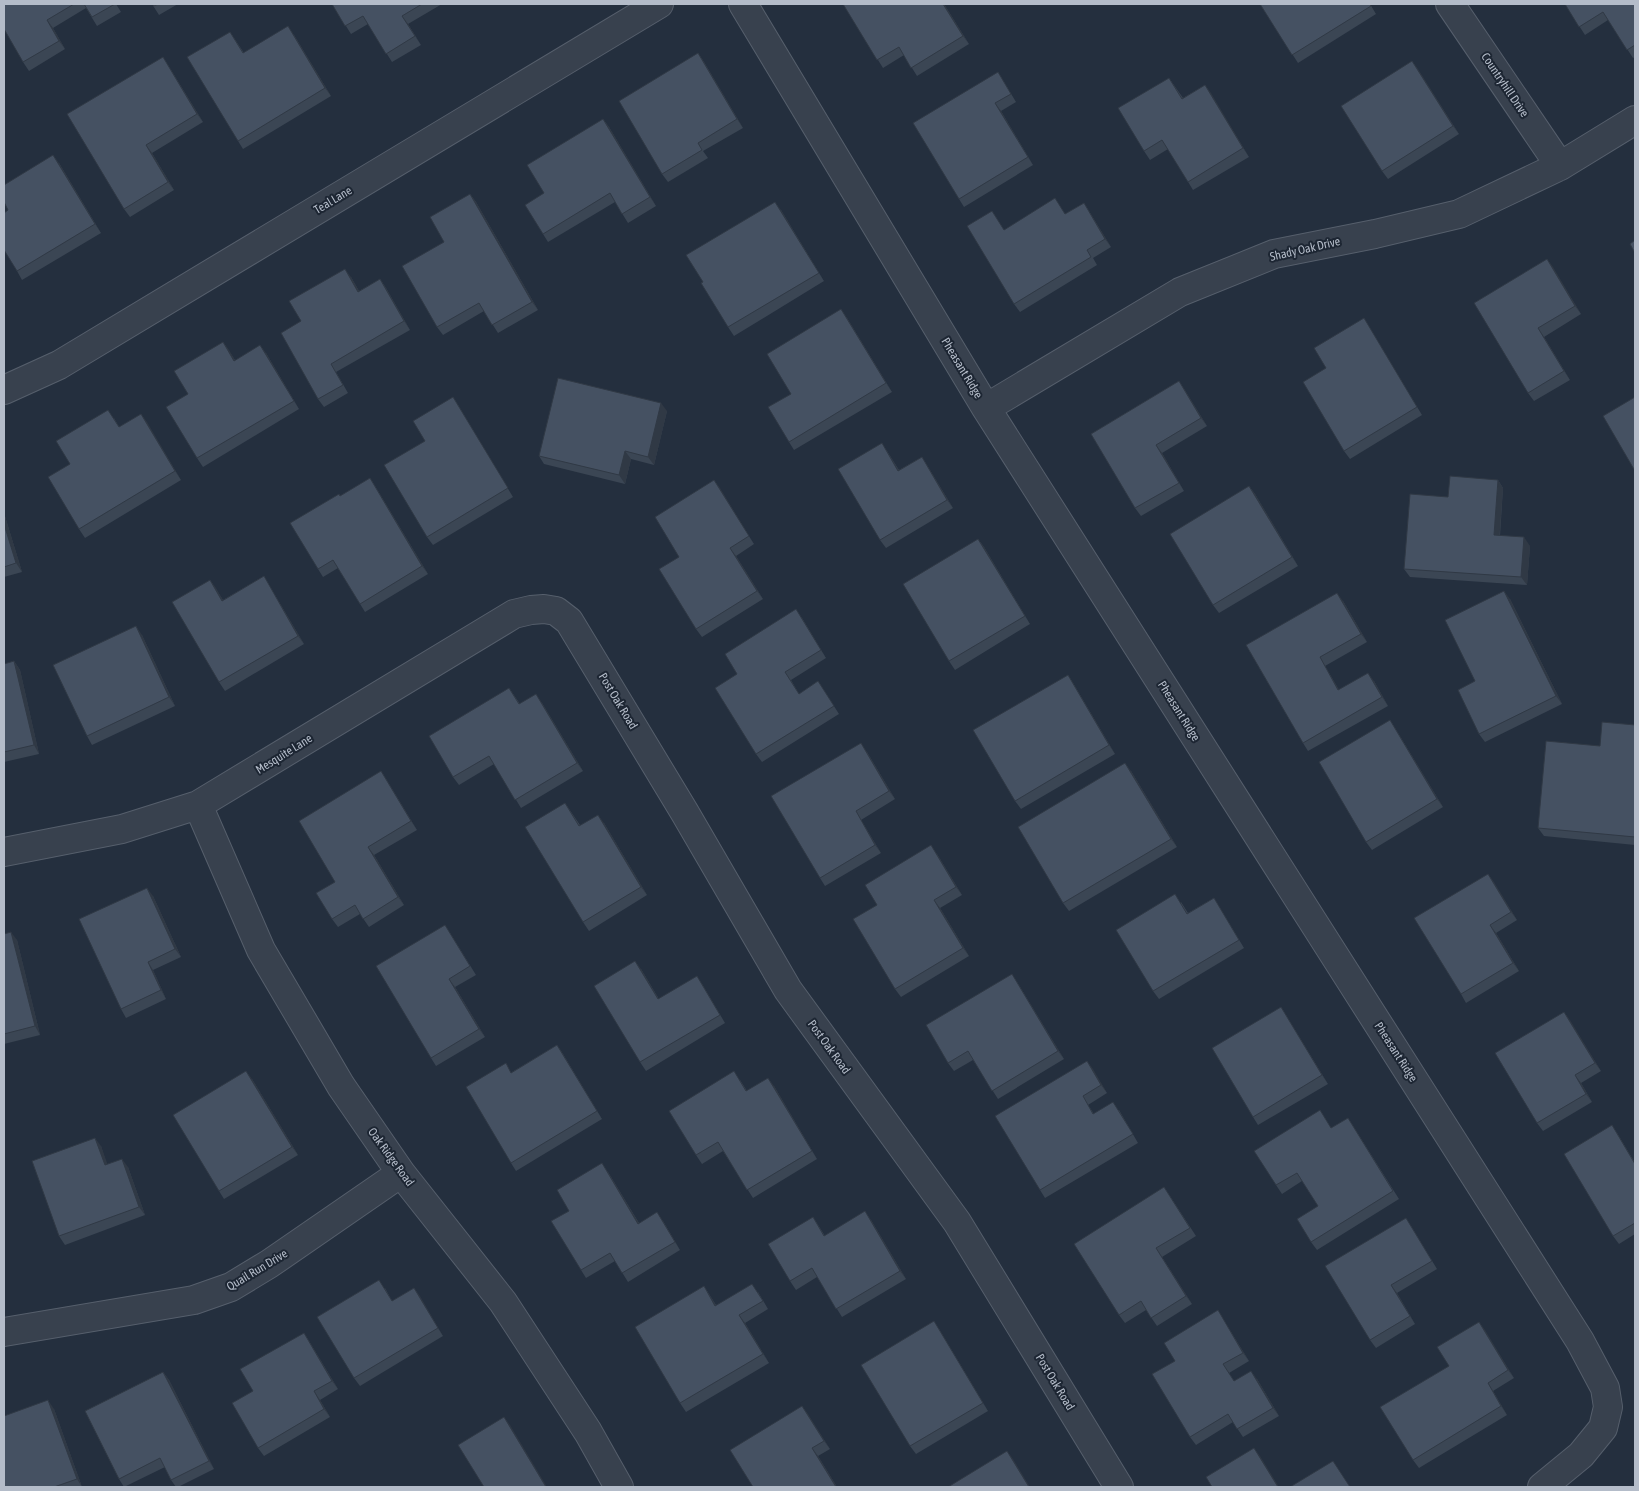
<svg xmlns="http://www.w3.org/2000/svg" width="1639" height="1491" viewBox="0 0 1639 1491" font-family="'Asap Condensed',sans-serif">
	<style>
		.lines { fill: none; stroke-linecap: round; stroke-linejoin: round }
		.minor-casing { stroke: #565f6c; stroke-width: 30 }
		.minor { stroke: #38414e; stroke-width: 28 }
		.wall { fill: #3b4654 }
		.shaded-wall { fill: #303945 }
		.building { fill: #455162; stroke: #303945 }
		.labels { text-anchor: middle; stroke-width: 4; stroke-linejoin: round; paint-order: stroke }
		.street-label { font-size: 12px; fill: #b4bcc9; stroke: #1d2633 }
	</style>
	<rect width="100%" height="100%" fill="#242f3e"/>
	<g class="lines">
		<g class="minor-casing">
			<path id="minor" d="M743 4 986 408 1580 1341 1605 1388 1608 1407 1603 1428 1581 1455 1542 1487
				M1450 4 1560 166
				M4 390 59 365 659 4
				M986 408 1180 292 1274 254 1375 234 1459 214 1560 166 1635 120
				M198 805 261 950 341 1086 401 1173 503 1302 588 1432 619 1487
				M4 852 122 829 198 805 514 614 531 610 544 609 556 611 569 621 685 813 788 990 957 1222 1119 1487
				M4 1332 194 1300 231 1287 269 1264 401 1173"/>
		</g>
		<use href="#minor" class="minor"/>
	</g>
	<path class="wall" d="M4 4H116L121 12 97 26 86 8 53 28 65 49 29 71 23 62Z
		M152 4H178L159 15Z
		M332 4H442L408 24 421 45 392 62 368 24 351 34Z
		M843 4H944L969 44 917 76 904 55 883 68Z
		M1260 4H1370L1376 14 1298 63Z
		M1565 4H1635V57L1633 58 1608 20 1585 35Z
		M230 32 244 53 294 35 331 96 243 149 238 141Z
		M698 53 704 62 743 128 703 151 708 158 668 182 662 174Z
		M163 57 203 122 152 153 174 190 130 217 124 209Z
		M1412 61 1459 134 1388 179 1382 171Z
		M998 72 1016 102 1001 111 1033 165 964 207 959 199Z
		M1169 78 1183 98 1205 85 1249 157 1193 190 1168 149 1150 160 1144 151Z
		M603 119 609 127 656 206 628 223 615 202 548 242 543 234 544 193Z
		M59 163 101 233 22 280 17 271 8 210Z
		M470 194 476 202 538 310 498 333 484 311 443 335 437 327 444 242Z
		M1084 203 1111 247 1093 258 1097 265 1020 312 1014 304 992 211 1004 230 1065 214Z
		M781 210 824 281 734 336 728 327Z
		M1547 259 1581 314 1544 337 1570 380 1534 401 1528 393Z
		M351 277 359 291 380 279 386 288 410 330 336 372 348 393 324 407 318 399 301 321Z
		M847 318 892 392 794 450 789 442 791 394Z
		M1369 327 1422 415 1350 459 1344 451 1326 368Z
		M223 342 235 360 266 353 299 409 203 467 197 458 188 394Z
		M1179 381 1207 426 1162 453 1184 491 1141 516 1135 508 1091 434Z
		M453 397 458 405 513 497 433 545 427 537 425 441Z
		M667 411 654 465 631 459 625 484 544 464 539 456Z
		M141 414 181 480 85 538 79 529 70 464 114 418 119 427Z
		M887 451 899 470 922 457 953 508 886 548 880 540Z
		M370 478 375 486 428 574 365 612 338 568 323 577 318 569 340 496Z
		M714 480 754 544 736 556 763 599 702 637 696 629 679 557Z
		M1498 480 1503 488 1500 536 1530 546 1527 585 1410 577 1404 569 1448 497Z
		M1249 486 1255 494 1298 566 1219 613 1213 605Z
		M4 513 22 572 4 577Z
		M978 539 984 547 1030 624 955 670 949 661Z
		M264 576 269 585 304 644 225 691 219 682 210 580 223 600Z
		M1510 599 1562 704 1485 742 1479 734 1475 681Z
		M1343 601 1367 642 1325 666 1339 690 1374 681 1388 706 1308 751 1303 743 1246 645Z
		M802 618 826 658 791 680 799 694 818 681 839 714 762 762 756 754 737 674Z
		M142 635 175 706 92 745 87 736Z
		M14 661 20 670 39 754 4 762V664Z
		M1068 675 1073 683 1115 754 1021 809 1015 801Z
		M509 688 520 704 542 703 583 771 521 808 494 764 459 785 453 777Z
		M1390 720 1395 728 1443 807 1372 850 1366 842Z
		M1635 725V845L1544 836 1538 828 1600 746Z
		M867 752 895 799 861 820 881 853 825 886 820 878Z
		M381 771 417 830 374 855 404 905 369 927 360 914 338 927 332 919 335 882Z
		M1131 771 1177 847 1069 911 1063 903Z
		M565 803 580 825 604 823 647 895 589 931 583 922Z
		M937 854 962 895 940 908 969 956 901 997 895 989 877 905Z
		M1488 874 1517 920 1496 933 1519 971 1466 1003 1461 994Z
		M153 896 181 957 153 970 166 999 126 1018 121 1009Z
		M1214 898 1244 948 1159 999 1153 991 1181 902 1188 913Z
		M450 933 476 975 455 987 485 1037 436 1066 431 1058Z
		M4 934 17 940 40 1035 4 1044Z
		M641 969 659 999 702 984 725 1023 646 1071 640 1062Z
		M1017 982 1064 1059 998 1099 973 1060 954 1071 948 1063Z
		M1281 1007 1328 1084 1258 1125 1253 1117Z
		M1564 1012 1601 1071 1581 1083 1592 1102 1543 1131 1537 1123Z
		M557 1045 563 1054 602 1119 516 1171 511 1163 512 1072Z
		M1087 1061 1107 1093 1088 1105 1094 1114 1119 1110 1138 1143 1045 1198 1040 1190Z
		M252 1079 298 1155 224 1199 219 1191Z
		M740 1080 747 1091 774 1086 817 1159 753 1198 723 1151 702 1164 696 1155Z
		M1320 1110 1331 1128 1348 1118 1399 1199 1317 1250 1311 1242 1318 1206 1302 1181 1282 1194 1276 1185Z
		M1617 1133 1635 1163V1234L1619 1244 1613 1236Z
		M101 1146 107 1165 128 1167 145 1215 65 1245 59 1236Z
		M608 1172 639 1223 663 1221 680 1250 628 1282 615 1261 586 1278 581 1270 569 1211Z
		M1164 1187 1196 1236 1162 1257 1192 1304 1157 1326 1146 1310 1125 1323 1119 1315Z
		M813 1217 825 1236 871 1220 906 1279 842 1317 817 1277 796 1290 790 1281Z
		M1411 1226 1437 1269 1397 1293 1415 1324 1376 1348 1370 1340Z
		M704 1286 716 1305 758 1292 768 1309 745 1323 769 1363 686 1412 680 1403Z
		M385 1288 392 1301 414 1288 443 1336 360 1386 354 1378Z
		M1223 1319 1249 1361 1229 1373 1234 1381 1257 1379 1279 1416 1243 1437 1233 1422 1196 1445 1190 1437 1175 1361Z
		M1479 1322 1514 1378 1493 1391 1507 1415 1419 1468 1413 1460 1449 1366Z
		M939 1329 988 1411 916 1454 910 1446Z
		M304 1333 309 1341 338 1389 320 1400 330 1417 264 1456 258 1448 253 1391Z
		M163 1372 169 1380 214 1469 178 1487H176L171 1480 165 1467 124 1487 119 1479Z
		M802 1406 830 1449 818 1456 837 1487H753Z
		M54 1409 82 1487H4Z"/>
	<path class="shaded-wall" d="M943 4H944L969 44 963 36Z
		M402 16 408 24 421 45 415 36Z
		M47 20 53 28 65 49 59 41Z
		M288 26 294 35 331 96 325 88Z
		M698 53 704 62 743 128 737 119Z
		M163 57 168 65 203 122 197 114Z
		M1412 61 1418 69 1459 134 1453 126Z
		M1205 85 1211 93 1249 157 1243 148Z
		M995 103 1001 111 1033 165 1028 157Z
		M603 119 609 127 656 206 650 197Z
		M146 145 152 153 174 190 168 182Z
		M53 155 59 163 101 233 95 224Z
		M470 194 476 202 538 310 532 302Z
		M775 202 781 210 824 281 819 273Z
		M1084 203 1089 211 1111 247 1105 239Z
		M1547 259 1553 267 1581 314 1575 306Z
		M345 269 351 277 364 300 358 292Z
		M380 279 386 288 410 330 404 321Z
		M841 309 847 318 892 392 886 383Z
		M1538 328 1544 337 1570 380 1564 371Z
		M223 342 229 350 240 369 234 361Z
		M260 345 266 353 299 409 294 401Z
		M1179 381 1185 390 1207 426 1201 418Z
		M661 403 667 411 654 465 648 457Z
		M141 414 147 422 181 480 175 471Z
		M882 443 887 451 904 479 898 471Z
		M1156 445 1162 453 1184 491 1179 483Z
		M625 451 631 459 625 484 619 475Z
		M922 457 927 465 953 508 947 500Z
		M370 478 375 486 428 574 422 566Z
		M714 480 720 488 754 544Z
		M1498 480 1503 488 1499 543 1494 535Z
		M1249 486 1255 494 1298 566 1292 557Z
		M4 513 22 572 16 563 4 524Z
		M1524 537 1530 546 1527 585 1521 577Z
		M978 539 984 547 1030 624 1025 616Z
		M730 548 736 556 763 599 757 591Z
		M264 576 269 585 304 644 298 636Z
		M210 580 216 588 228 609 222 601Z
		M1504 591 1510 599 1562 704 1556 696Z
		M1337 593 1343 601 1367 642 1361 634Z
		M796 609 802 618 826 658 821 650Z
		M136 626 142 635 175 706 169 697Z
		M1320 657 1325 666 1344 698 1338 690Z
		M14 661 20 670 39 754 34 745Z
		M1368 673 1374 681 1388 706 1382 697Z
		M1068 675 1073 683 1115 754 1109 745Z
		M536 694 542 703 583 771 577 763Z
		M1390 720 1395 728 1443 807 1437 799Z
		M861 743 867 752 895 799 889 791Z
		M1125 763 1131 771 1177 847 1171 839Z
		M381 771 387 780 417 830 411 821Z
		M856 811 861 820 881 853 875 845Z
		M598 815 604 823 647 895 641 887Z
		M931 845 937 854 962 895 956 887Z
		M368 847 374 855 404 905 398 897Z
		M1488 874 1494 882 1517 920 1511 912Z
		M147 888 153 896 181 957 175 949Z
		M934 900 940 908 969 956 963 948Z
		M1490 925 1496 933 1519 971 1513 963Z
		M11 932 17 940 40 1035 35 1026Z
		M635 961 641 969 664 1008 658 999Z
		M148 962 153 970 166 999 161 990Z
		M1012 974 1017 982 1064 1059 1058 1051Z
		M449 979 455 987 485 1037 479 1029Z
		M1281 1007 1286 1015 1328 1084 1322 1075Z
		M1564 1012 1570 1020 1601 1071 1595 1063Z
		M557 1045 563 1054 602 1119 597 1111Z
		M1087 1061 1093 1069 1107 1093 1101 1085Z
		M246 1071 252 1079 298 1155 292 1147Z
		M1575 1075 1581 1083 1592 1102 1586 1094Z
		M768 1078 774 1086 817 1159 812 1151Z
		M1612 1125 1617 1133 1635 1163V1164Z
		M95 1138 101 1146 111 1174 105 1165Z
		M122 1159 128 1167 145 1215 139 1207Z
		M602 1163 608 1172 644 1232 638 1224Z
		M865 1211 871 1220 906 1279 900 1271Z
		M657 1212 663 1221 680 1250 675 1242Z
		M1156 1248 1162 1257 1192 1304 1186 1296Z
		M1391 1285 1397 1293 1415 1324 1410 1316Z
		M704 1286 709 1294 721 1314 715 1306Z
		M414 1288 420 1296 443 1336 438 1328Z
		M1218 1310 1223 1319 1249 1361 1243 1353Z
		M739 1315 745 1323 769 1363 763 1354Z
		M934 1321 939 1329 988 1411 983 1403Z
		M1479 1322 1485 1330 1514 1378 1508 1370Z
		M304 1333 309 1341 338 1389 332 1381Z
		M1251 1371 1257 1379 1279 1416 1273 1408Z
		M163 1372 169 1380 214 1469 209 1461Z
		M1488 1383 1493 1391 1507 1415 1501 1406Z
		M314 1391 320 1400 330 1417 324 1409Z
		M48 1400 54 1409 82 1487 77 1479Z
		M802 1406 808 1414 830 1449 824 1441Z
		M504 1417 510 1425 547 1487H546Z
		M812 1448 818 1456 837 1487H836Z
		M1254 1448 1260 1456 1279 1487H1278Z
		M1007 1451 1013 1459 1030 1487H1029Z"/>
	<path class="building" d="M4 4H74L47 20 59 41 23 62 4 29Z
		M84 4H115L92 17Z
		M152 4H158L154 6Z
		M332 4H422L402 16 415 36 386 54 363 16 345 26Z
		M843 4H943L963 36 911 68 899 47 877 60Z
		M1260 4H1369L1371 6 1292 55Z
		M1565 4H1635V45L1627 50 1603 12 1579 27Z
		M288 26 325 88 238 141 187 57 230 32 243 53Z
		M698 53 737 119 698 143 702 150 662 174 619 101Z
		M163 57 197 114 146 145 168 182 124 209 67 114Z
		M1412 61 1453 126 1382 171 1341 106Z
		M998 72 1011 94 995 103 1028 157 959 199 913 123Z
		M1169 78 1182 99 1205 85 1243 148 1188 182 1162 140 1144 151 1118 108Z
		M603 119 650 197 622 214 610 193 543 234 525 205 544 193 527 165Z
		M53 155 95 224 17 271 4 250V213L8 210 4 202V185Z
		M470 194 532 302 492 325 479 303 437 327 402 266 444 242 430 217Z
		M1055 198 1065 214 1084 203 1105 239 1087 250 1091 257 1014 304 967 226 992 211 1004 230Z
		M775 202 819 273 728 327 701 283 703 282 686 255Z
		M1635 240V253L1630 244Z
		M1547 259 1575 306 1538 328 1564 371 1528 393 1474 303Z
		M345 269 358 292 380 279 404 321 331 364 343 385 318 399 281 333 301 321 289 301Z
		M841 309 886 383 789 442 768 407 791 394 767 354Z
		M1364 318 1417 407 1344 451 1303 382 1326 368 1314 348Z
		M223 342 234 361 260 345 294 401 197 458 166 407 188 394 174 371Z
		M558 378 661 403 648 457 625 451 619 475 539 456Z
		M1179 381 1201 418 1156 445 1179 483 1135 508 1091 434Z
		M453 397 508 488 427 537 384 465 425 441 413 421Z
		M1635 397V471L1603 416Z
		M108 410 119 427 141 414 175 471 79 529 48 477 70 464 56 441Z
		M882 443 898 471 922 457 947 500 880 540 838 469Z
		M1450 476 1498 480 1494 535 1524 537 1521 577 1404 569 1410 494 1448 497Z
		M370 478 422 566 360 604 333 560 318 569 290 523 339 494 340 496Z
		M714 480 749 536 730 548 757 591 696 629 659 569 679 557 655 517Z
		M1249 486 1292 557 1213 605 1170 534Z
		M4 524 16 563 4 567Z
		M978 539 1025 616 949 661 903 584Z
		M264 576 298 636 219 682 172 602 210 580 222 601Z
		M1504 591 1556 696 1479 734 1458 690 1475 681 1445 620Z
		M1337 593 1361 634 1320 657 1338 690 1368 673 1382 697 1303 743 1246 645Z
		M796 609 821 650 785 672 799 694 818 681 834 706 756 754 715 688 737 674 725 654Z
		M136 626 169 697 87 736 53 665Z
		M14 661 34 745 4 752V664Z
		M1068 675 1109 745 1015 801 973 730Z
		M509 688 519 704 536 694 577 763 515 800 489 756 453 777 429 736Z
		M1390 720 1437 799 1366 842 1319 762Z
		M1602 722 1635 725V837L1538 828 1546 741 1600 746Z
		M861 743 889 791 856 811 875 845 820 878 771 796Z
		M1125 763 1171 839 1063 903 1018 827Z
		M381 771 411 821 368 847 398 897 363 919 355 905 332 919 316 893 335 882 299 821Z
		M565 803 579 826 598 815 641 887 583 922 525 827Z
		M931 845 956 887 934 900 963 948 895 989 853 919 877 905 865 885Z
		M1488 874 1511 912 1490 925 1513 963 1461 994 1414 918Z
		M147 888 175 949 148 962 161 990 121 1009 79 919Z
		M1175 894 1187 914 1214 898 1239 940 1153 991 1116 930Z
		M445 925 470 966 449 979 479 1029 431 1058 376 966Z
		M11 932 35 1026 4 1034V934Z
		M635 961 658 999 697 976 720 1015 640 1062 594 986Z
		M1012 974 1058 1051 992 1091 968 1051 948 1063 926 1025Z
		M1281 1007 1322 1075 1253 1117 1212 1048Z
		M1564 1012 1595 1063 1575 1075 1586 1094 1537 1123 1495 1053Z
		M557 1045 597 1111 511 1163 466 1087 506 1063 511 1073Z
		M1087 1061 1101 1085 1083 1096 1093 1114 1113 1102 1133 1134 1040 1190 995 1116Z
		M246 1071 292 1147 219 1191 173 1115Z
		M734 1071 746 1091 768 1078 812 1151 747 1190 718 1142 696 1155 669 1111Z
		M1320 1110 1331 1128 1348 1118 1393 1191 1311 1242 1297 1219 1318 1206 1297 1173 1276 1185 1254 1151Z
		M1612 1125 1635 1164V1223L1613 1236 1564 1154Z
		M95 1138 105 1165 122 1159 139 1207 59 1236 32 1161Z
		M602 1163 638 1224 657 1212 675 1242 622 1273 610 1253 581 1270 551 1221 569 1211 557 1190Z
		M1164 1187 1190 1228 1156 1248 1186 1296 1151 1318 1141 1301 1119 1315 1074 1244Z
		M865 1211 900 1271 836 1309 812 1268 790 1281 768 1244 813 1217 824 1236Z
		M1406 1218 1432 1261 1391 1285 1410 1316 1370 1340 1325 1266Z
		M379 1280 392 1301 414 1288 438 1328 354 1378 317 1317Z
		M752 1284 763 1301 739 1315 763 1354 680 1403 635 1327 704 1286 715 1306Z
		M1218 1310 1243 1353 1223 1364 1234 1381 1251 1371 1273 1408 1237 1429 1228 1414 1190 1437 1152 1374 1175 1361 1164 1343Z
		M934 1321 983 1403 910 1446 861 1365Z
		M1479 1322 1508 1370 1488 1383 1501 1406 1413 1460 1380 1407 1449 1366 1437 1347Z
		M304 1333 332 1381 314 1391 324 1409 258 1448 232 1403 253 1391 240 1369Z
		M163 1372 209 1461 171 1480 160 1458 119 1479 85 1411Z
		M48 1400 77 1479 54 1487H4V1416Z
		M802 1406 824 1441 812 1448 836 1487H753L730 1450Z
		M504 1417 546 1487H484L458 1445Z
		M1254 1448 1278 1487H1212L1206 1477Z
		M1007 1451 1029 1487H948Z
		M1333 1461 1350 1487H1290Z"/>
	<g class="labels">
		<g class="street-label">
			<text transform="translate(1505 85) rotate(56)" y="4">Countryhill Drive</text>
			<text transform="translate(333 200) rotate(-31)" y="4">Teal Lane</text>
			<text transform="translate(1305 249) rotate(-13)" y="4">Shady Oak Drive</text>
			<text transform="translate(962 368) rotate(59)" y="4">Pheasant Ridge</text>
			<text transform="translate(618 701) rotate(59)" y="4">Post Oak Road</text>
			<text transform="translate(1179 711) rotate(58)" y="4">Pheasant Ridge</text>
			<text transform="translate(284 754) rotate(-32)" y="4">Mesquite Lane</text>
			<text transform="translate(829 1047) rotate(54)" y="4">Post Oak Road</text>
			<text transform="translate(1396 1052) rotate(57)" y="4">Pheasant Ridge</text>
			<text transform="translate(391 1157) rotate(54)" y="4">Oak Ridge Road</text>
			<text transform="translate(257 1270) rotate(-31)" y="4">Quail Run Drive</text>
			<text transform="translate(1055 1382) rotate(59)" y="4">Post Oak Road</text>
		</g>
	</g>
	<rect width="1639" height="1491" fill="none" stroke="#b4bcc9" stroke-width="10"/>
</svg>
